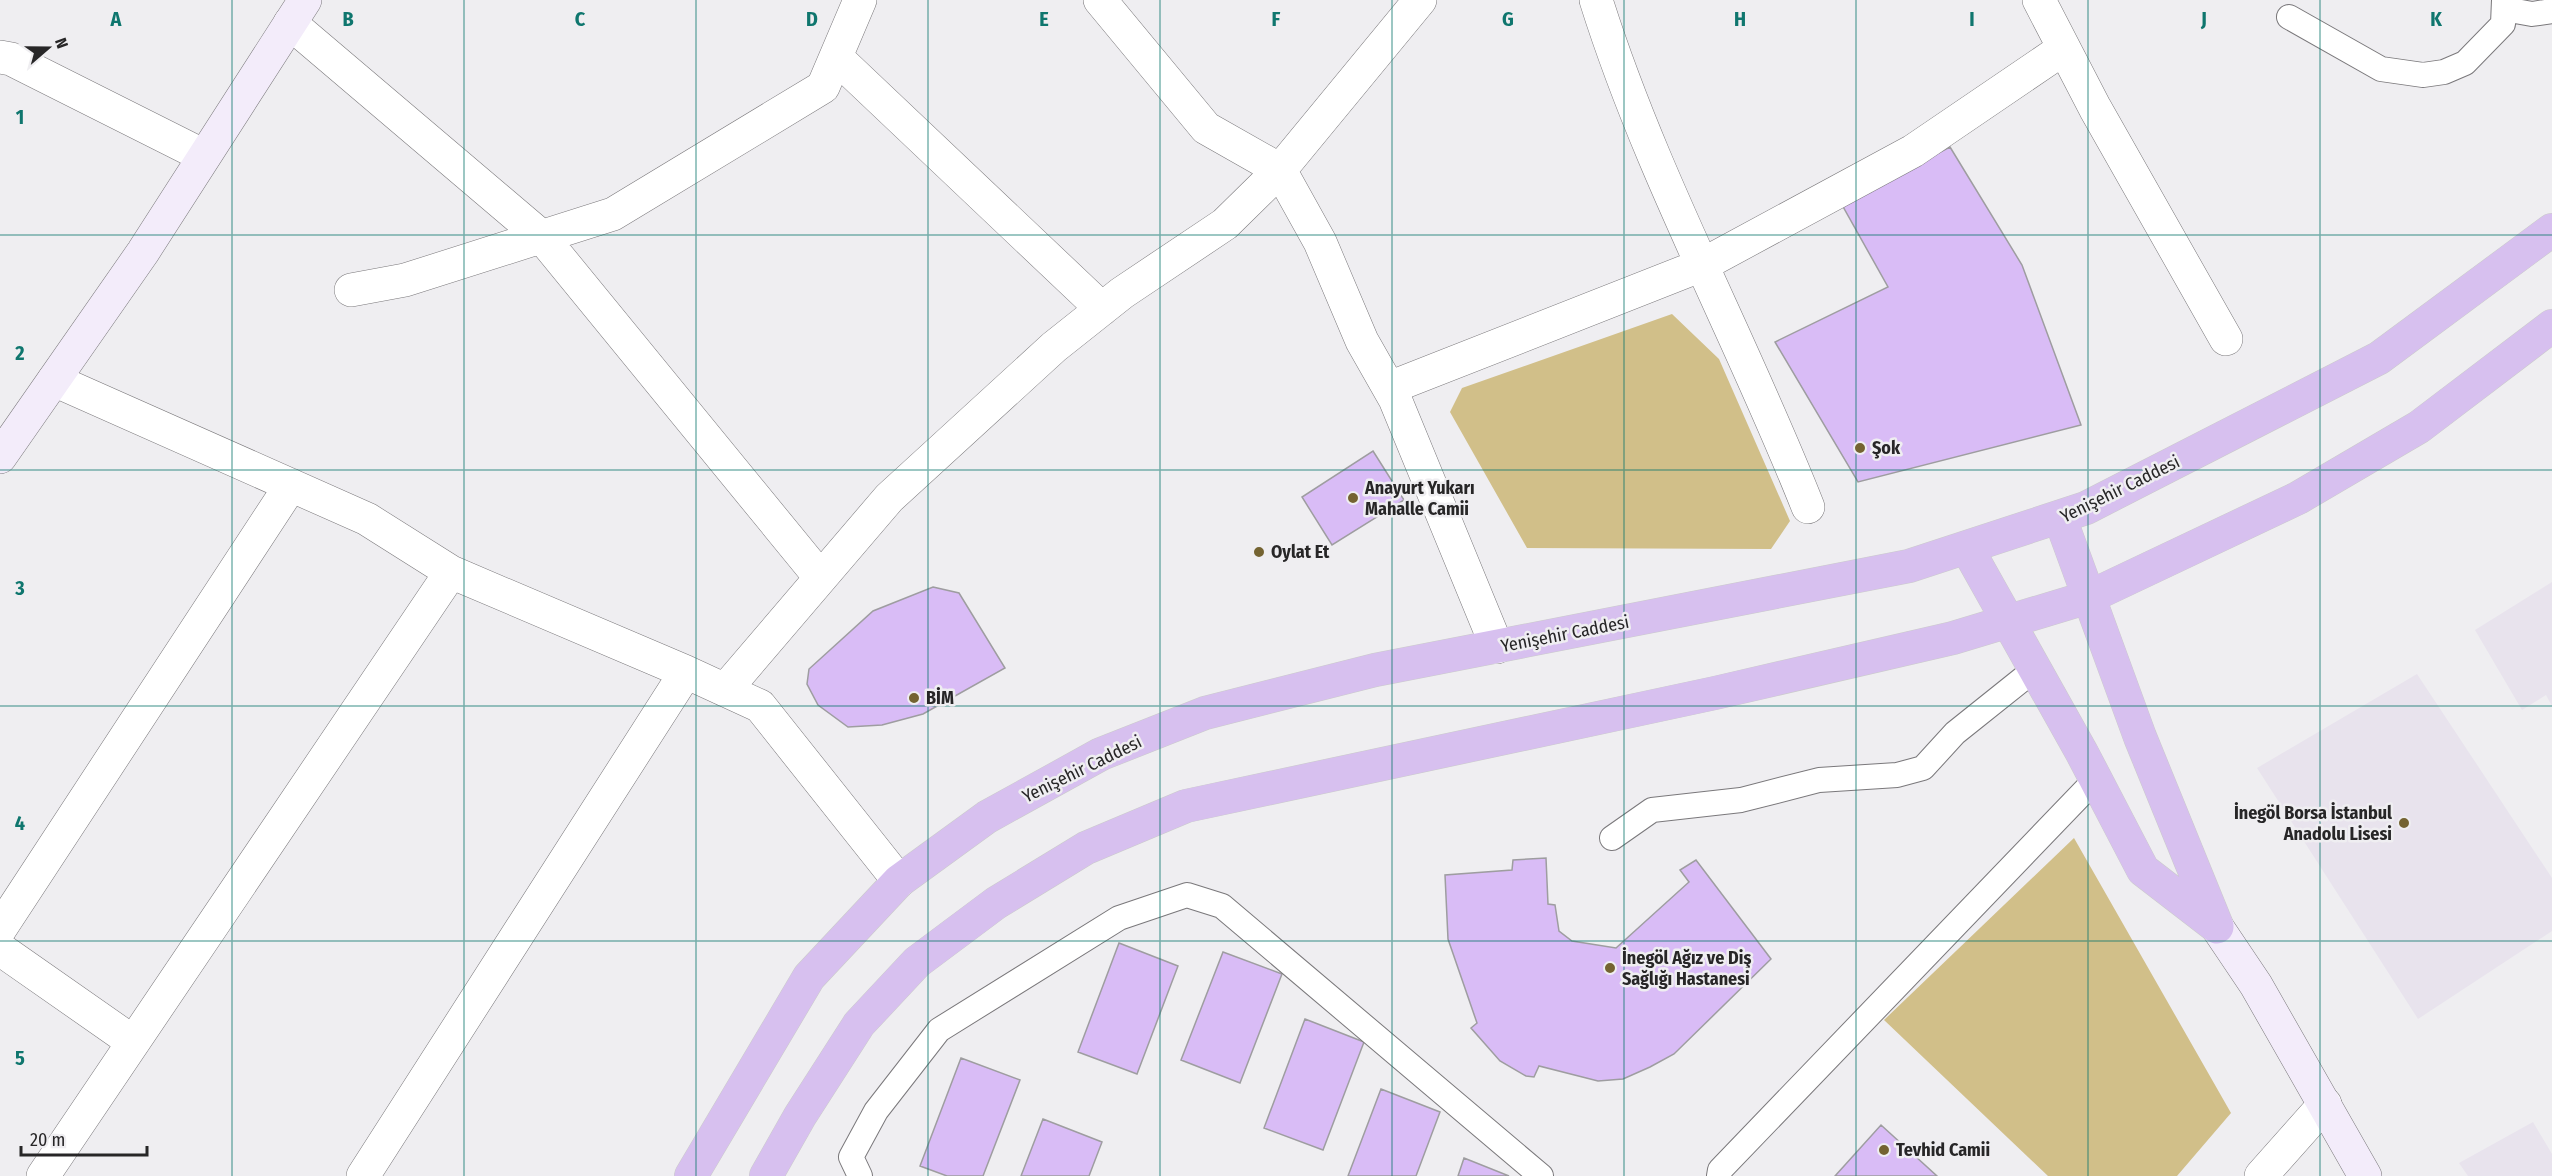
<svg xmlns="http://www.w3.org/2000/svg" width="2552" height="1176" viewBox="0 0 2552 1176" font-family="'Fira Sans Condensed',sans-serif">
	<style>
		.built { fill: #e8e3ed }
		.green { fill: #d1bf89 }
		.building { fill: #d9bcf6; stroke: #9e9da0; stroke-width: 1.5 }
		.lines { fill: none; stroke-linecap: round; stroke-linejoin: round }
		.lane-casing { stroke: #7a787b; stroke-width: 26 }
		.street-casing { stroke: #7a787b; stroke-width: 34 }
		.secondary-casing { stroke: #7a787b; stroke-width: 34 }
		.highway-casing { stroke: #cbcbcb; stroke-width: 34 }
		.lane { stroke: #fff; stroke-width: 24 }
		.street { stroke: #fff; stroke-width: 33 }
		.secondary { stroke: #f3ecfa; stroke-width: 33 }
		.highway { stroke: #d7c0ef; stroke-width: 33 }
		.grid { fill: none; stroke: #0f766e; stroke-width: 1.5; stroke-opacity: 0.55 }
		.poi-dot { fill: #746331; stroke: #efeef1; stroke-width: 2 }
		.labels { text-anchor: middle; stroke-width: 5; stroke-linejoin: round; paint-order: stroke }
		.poi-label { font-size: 18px; font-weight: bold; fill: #272627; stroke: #efeef1; text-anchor: start }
		.street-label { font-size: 18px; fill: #272627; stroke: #efeef1 }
		.grid-label { font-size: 20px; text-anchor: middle; font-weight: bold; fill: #0f766e; stroke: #efeef1; stroke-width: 5; stroke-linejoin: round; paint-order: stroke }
	</style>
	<rect width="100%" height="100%" fill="#efeef1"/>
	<path class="built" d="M2552 582V706L2546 695 2522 710 2475 630Z
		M2417 674 2552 878V931L2418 1019 2257 768Z
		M2533 1122 2552 1154V1176H2468L2459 1163Z"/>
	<path class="green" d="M1672 314 1719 359 1790 521 1771 549 1527 548 1450 412 1462 388Z
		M2074 838 2231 1113 2177 1176H2048L1884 1020Z"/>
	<path class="building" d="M1950 147 2022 265 2081 425 1858 482 1775 342 1888 287 1841 203Z
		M1373 451 1404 500 1332 545 1302 497Z
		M933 587 959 593 1005 668 923 714 882 725 848 727 818 705 807 684 809 669 873 611Z
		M1546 858 1548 904 1555 905 1559 931 1572 941 1616 948 1689 882 1680 870 1696 860 1771 959 1674 1054 1650 1067 1623 1079 1598 1081 1539 1066 1534 1077 1526 1076 1500 1061 1471 1028 1477 1023 1448 939 1445 875 1512 870 1513 860Z
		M1119 943 1178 966 1137 1074 1078 1052Z
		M1223 952 1282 974 1240 1083 1181 1060Z
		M1305 1019 1364 1042 1323 1150 1264 1128Z
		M961 1058 1020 1080 983 1176H947L920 1166Z
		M1381 1089 1440 1112 1416 1176H1348Z
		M1043 1119 1102 1142 1089 1176H1021Z
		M1881 1125 1937 1176H1835Z
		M1464 1158 1509 1176H1458Z"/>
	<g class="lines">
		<g class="lane-casing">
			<path id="lane" d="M2504 9 2532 14 2552 11
				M2289 17 2381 69 2423 75 2444 72 2465 63 2503 24 2504 0
				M1612 838 1652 810 1741 800 1819 780 1897 775 1923 768 1955 733 2035 669
				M860 1176 851 1157 876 1111 939 1030 1119 918 1187 895 1222 906 1541 1176
				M1719 1176 1720 1170 2096 779"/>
		</g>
		<g class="street-casing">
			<path id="street" d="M1100 0 1206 128 1280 170 1320 242 1362 341 1395 399 1497 647
				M1596 0C1651 175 1741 337 1808 507
				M2039 0 2095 108 2226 339
				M290 23 542 237 820 577
				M0 57 11 59 204 156
				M837 58 1102 309
				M351 290 405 280 613 214 823 87 860 0
				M54 380 367 519 451 572 686 672 760 706 899 881
				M1389 388 1702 265 1913 151 2063 49
				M725 690 889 498 1054 347 1122 293 1225 224 1280 170 1420 0
				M0 929 291 485
				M0 949 133 1042
				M43 1176 451 572
				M363 1176 686 672
				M2261 1176 2325 1104"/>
		</g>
		<g class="secondary-casing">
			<path id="secondary" d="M0 457 143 252 305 0
				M2217 927 2256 985 2365 1176"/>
		</g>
		<g class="highway-casing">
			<path id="highway" d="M2060 518 2140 737 2217 926
				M1967 548 2082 753 2143 870 2217 927
				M691 1176 809 977 899 881 987 817 1101 754 1205 713 1375 670 1909 566 2086 508 2379 358 2552 230
				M766 1176 800 1116 859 1024 917 962 996 903 1086 848 1186 806 1715 693 1953 638 2089 597 2298 498 2419 427 2552 326"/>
		</g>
		<use href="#lane" class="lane"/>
		<use href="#street" class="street"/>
		<use href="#secondary" class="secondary"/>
		<use href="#highway" class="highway"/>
	</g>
	<path class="grid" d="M232 0V1176M464 0V1176M696 0V1176M928 0V1176M1160 0V1176M1392 0V1176M1624 0V1176M1856 0V1176M2088 0V1176M2320 0V1176M0 235H2552M0 470H2552M0 706H2552M0 941H2552"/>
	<g class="poi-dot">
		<circle cx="1860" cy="448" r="6"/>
		<circle cx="1353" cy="498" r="6"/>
		<circle cx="1259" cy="552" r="6"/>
		<circle cx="914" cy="698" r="6"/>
		<circle cx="2404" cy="823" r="6"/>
		<circle cx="1610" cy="968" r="6"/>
		<circle cx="1884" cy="1150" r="6"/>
	</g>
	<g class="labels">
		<g class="poi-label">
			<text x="1872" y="454">Şok</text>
			<text x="1365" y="494">Anayurt Yukarı<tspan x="1365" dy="21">Mahalle Camii</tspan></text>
			<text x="1271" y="558">Oylat Et</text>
			<text x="926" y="704">BİM</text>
			<text x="2392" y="819" text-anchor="end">İnegöl Borsa İstanbul<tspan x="2392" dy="21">Anadolu Lisesi</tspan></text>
			<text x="1622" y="964">İnegöl Ağız ve Diş<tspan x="1622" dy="21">Sağlığı Hastanesi</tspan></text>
			<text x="1896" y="1156">Tevhid Camii</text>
		</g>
		<g class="street-label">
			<text transform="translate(2120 489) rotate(-26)" y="6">Yenişehir Caddesi</text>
			<text transform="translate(1565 634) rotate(-11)" y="6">Yenişehir Caddesi</text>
			<text transform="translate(1082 769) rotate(-26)" y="6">Yenişehir Caddesi</text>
		</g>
	</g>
	<g class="grid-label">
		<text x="116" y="26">A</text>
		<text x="348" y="26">B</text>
		<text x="580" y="26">C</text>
		<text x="812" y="26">D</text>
		<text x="1044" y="26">E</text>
		<text x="1276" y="26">F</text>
		<text x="1508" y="26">G</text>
		<text x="1740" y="26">H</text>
		<text x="1972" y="26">I</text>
		<text x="2204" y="26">J</text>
		<text x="2436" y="26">K</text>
		<text x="20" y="124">1</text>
		<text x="20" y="360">2</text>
		<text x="20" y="595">3</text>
		<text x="20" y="830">4</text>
		<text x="20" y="1065">5</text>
	</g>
	<g transform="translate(48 48) rotate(70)" stroke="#efeef1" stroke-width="4.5" paint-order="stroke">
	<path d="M0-4.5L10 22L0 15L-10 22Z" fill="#272627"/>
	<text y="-9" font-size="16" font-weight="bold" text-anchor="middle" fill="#272627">N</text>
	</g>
	<path d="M21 1146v9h126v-9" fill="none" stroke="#272627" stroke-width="3"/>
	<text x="30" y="1146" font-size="18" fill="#272627" stroke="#efeef1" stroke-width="4.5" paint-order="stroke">20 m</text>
</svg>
